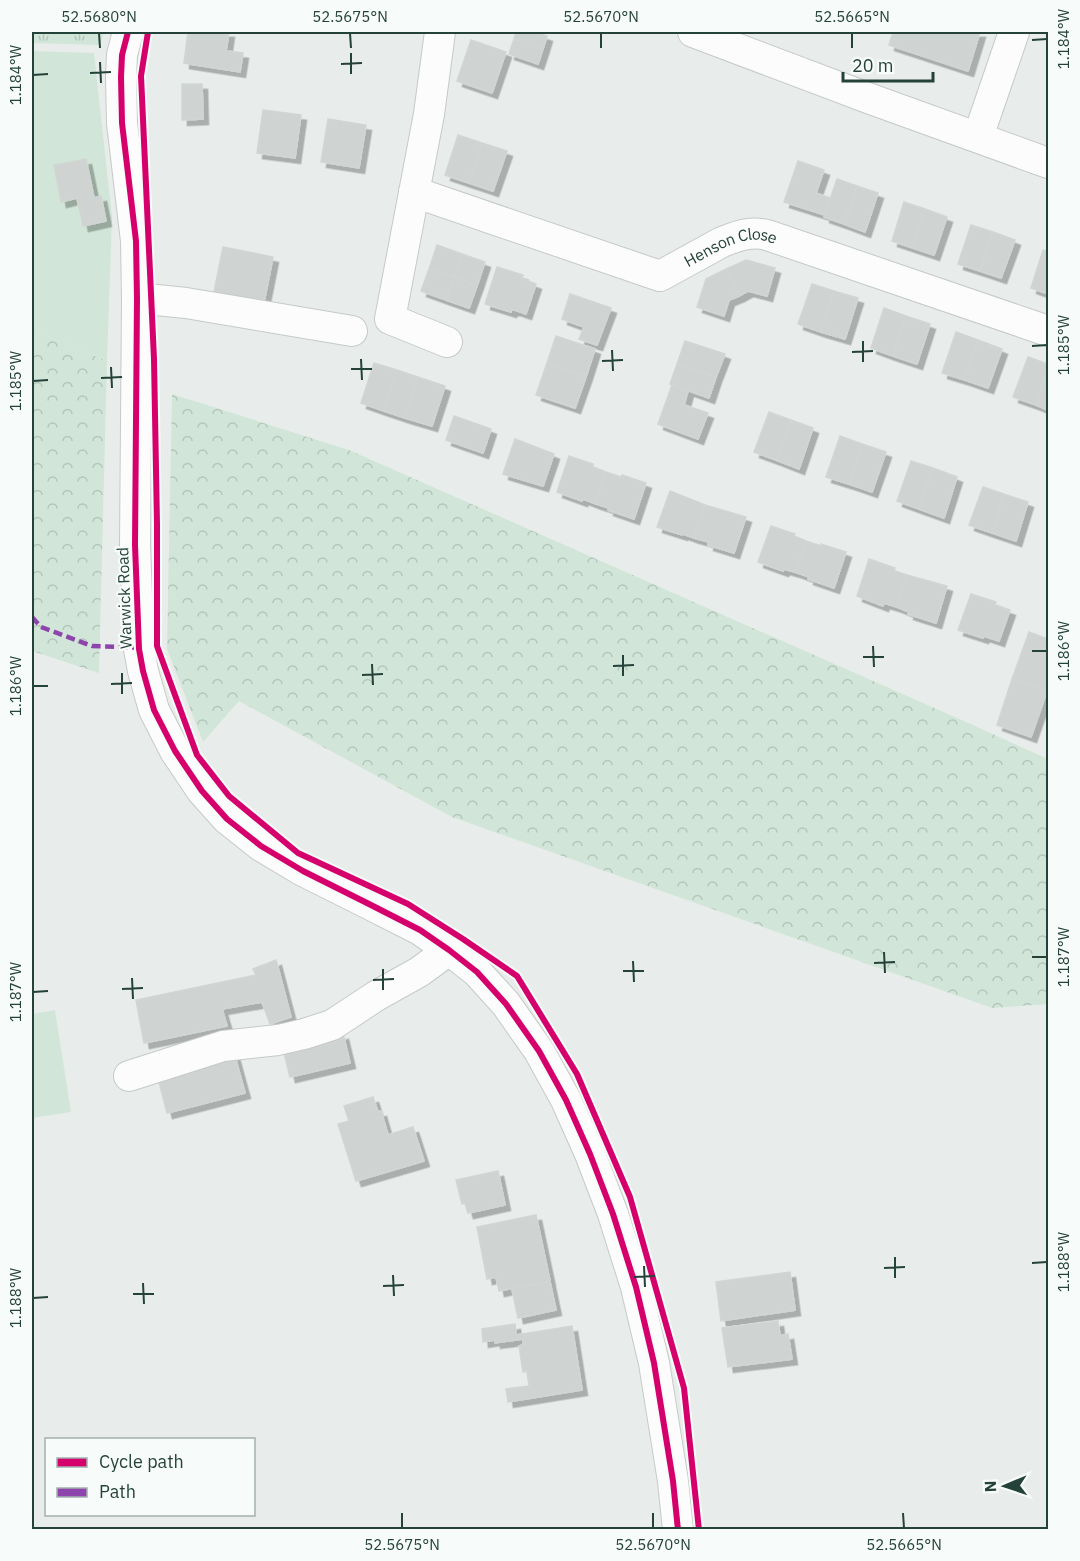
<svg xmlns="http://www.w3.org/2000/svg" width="1080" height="1561" viewBox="0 0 1080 1561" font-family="'IBM Plex Sans',sans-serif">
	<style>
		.grass { fill: #d1e6d8 }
		.forest { fill: url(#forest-crowns) }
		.park { fill: url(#park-tufts) }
		.building { fill: #cfd4d2; stroke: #d1d6d4; stroke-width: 1.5; filter: url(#shadow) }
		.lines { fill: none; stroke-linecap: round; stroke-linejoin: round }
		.minor-casing { stroke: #c5cac8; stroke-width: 32 }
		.minor { stroke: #fcfcfc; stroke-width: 30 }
		.quiet { stroke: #8e44ad; stroke-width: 4.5; stroke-dasharray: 9 4.5; stroke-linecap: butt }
		.cycleway-casing { stroke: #f7fbf9; stroke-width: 10 }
		.cycleway { stroke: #d6006c; stroke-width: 6 }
		.ticks { fill: none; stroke: #24423a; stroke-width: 2 }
		.labels { text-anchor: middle; stroke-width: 4.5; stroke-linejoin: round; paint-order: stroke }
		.street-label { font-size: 16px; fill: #24423a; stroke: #f7fbf9 }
		.neatline { fill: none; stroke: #24423a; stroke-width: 2 }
		.ticks-label { font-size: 15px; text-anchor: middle; fill: #24423a }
	</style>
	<defs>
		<pattern id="forest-crowns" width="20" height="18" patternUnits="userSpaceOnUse" patternTransform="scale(1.5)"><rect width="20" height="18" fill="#d1e6d8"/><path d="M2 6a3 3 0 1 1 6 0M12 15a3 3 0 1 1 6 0" fill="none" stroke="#b3c6ba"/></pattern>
		<pattern id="park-tufts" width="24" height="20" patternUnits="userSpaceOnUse" patternTransform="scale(1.5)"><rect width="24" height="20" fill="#d1e6d8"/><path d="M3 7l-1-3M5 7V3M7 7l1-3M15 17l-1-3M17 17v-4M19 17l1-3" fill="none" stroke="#b3c6ba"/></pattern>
		<filter id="shadow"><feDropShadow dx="5.5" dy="5.5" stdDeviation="0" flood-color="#0004"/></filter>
	</defs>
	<rect width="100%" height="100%" fill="#e8edeb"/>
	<path class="grass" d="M32 51 94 53 112 217 107 361 32 330Z
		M55 1010 71 1112 32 1118V1014Z"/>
	<path class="forest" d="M32 330 107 361 99 673 32 651Z
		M172 394 349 450 973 725 1048 759V1004L992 1008 452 817 239 701 203 742 167 649Z"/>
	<path class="park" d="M32 32H104L100 45 32 43Z"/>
	<path class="building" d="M188 32H229L226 51 243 53 240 72 184 63Z
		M516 32H534L547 36 543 49 514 39Z
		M893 32H980L968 71 889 45Z
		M514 39 543 49 538 64 509 54Z
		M471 40 506 52 492 93 457 81Z
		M182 84H202L203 119 182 120Z
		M263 110 301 115 295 158 257 153Z
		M328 119 366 125 359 168 321 162Z
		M458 135 482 143 469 183 445 175Z
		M482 143 507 151 493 191 469 183Z
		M86 159 94 198 101 196 106 221 83 226 77 198 61 202 54 165Z
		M798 161 824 170 816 193 830 198 825 215 784 202Z
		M837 179 857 186 844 224 824 217Z
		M857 186 878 193 865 232 844 224Z
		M904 202 925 209 913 248 892 241Z
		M925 209 947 217 934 255 913 248Z
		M971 225 993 232 980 271 958 264Z
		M993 232 1015 240 1001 278 980 271Z
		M437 245 462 254 454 277 429 269Z
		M223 247 273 257 264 302 214 292Z
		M1043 250 1048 251V294L1031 288Z
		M462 254 485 262 477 286 454 277Z
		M746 260 775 268 767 296 748 291 739 296 726 269Z
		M497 267 523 275 522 279 536 284 526 314 512 309 511 312 485 304Z
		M429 269 454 277 446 300 421 291Z
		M726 269 739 296 729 300 724 316 697 307 706 279Z
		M454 277 477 286 469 308 446 300Z
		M812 284 834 291 821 332 798 324Z
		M834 291 858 298 845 339 821 332Z
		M570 294 611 308 597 345 579 339 584 327 562 319Z
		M884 308 906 316 893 356 871 348Z
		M906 316 930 324 917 364 893 356Z
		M956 332 978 340 965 380 942 373Z
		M556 336 595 349 586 377 547 363Z
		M978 340 1002 349 988 388 965 380Z
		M685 341 725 354 716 377 677 364Z
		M1028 357 1048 364V369L1036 405 1013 397Z
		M374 363 397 370 384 411 361 403Z
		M547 363 586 377 575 408 536 395Z
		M677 364 716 377 709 398 670 384Z
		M1048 369V410L1036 405Z
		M397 370 418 377 405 418 384 411Z
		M418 377 445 386 432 426 405 418Z
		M672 385 688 391 684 405 708 413 698 439 658 424Z
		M769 412 791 420 776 460 754 452Z
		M454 416 491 429 483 453 446 440Z
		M791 420 813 428 799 469 776 460Z
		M840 436 862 444 849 484 826 477Z
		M515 439 554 454 543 486 503 474Z
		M862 444 886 452 872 492 849 484Z
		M569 456 593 464V467L606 472 596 504 583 499 582 501 557 492Z
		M911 461 933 468 919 509 897 501Z
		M933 468 957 477 944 518 919 509Z
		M606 472 621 477 622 475 646 483 634 519 608 510 609 508 596 504Z
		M983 487 1004 494 992 533 969 525Z
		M670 491 705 505 694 538 683 534 682 535 657 527Z
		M1004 494 1028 502 1016 541 992 533Z
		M705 505 746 517 734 553 708 545 709 542 694 538Z
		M771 526 795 534 794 536 806 541 795 572 784 569 783 571 758 562Z
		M806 541 821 546V544L846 552 834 588 808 579 809 577 795 572Z
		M869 559 895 568 894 571 907 575 897 607 884 603 883 606 857 596Z
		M907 575 947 586 936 623 908 614 909 612 897 607Z
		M971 594 996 602 995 605 1010 610 999 641 984 636 983 638 958 630Z
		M1029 632 1048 639 1047 691 1012 679Z
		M1012 679 1047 691 1031 737 997 725Z
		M276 960 291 1017 270 1024 262 1002 222 1009 227 1026 144 1043 136 1000 256 975 253 969Z
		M343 1034 350 1063 290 1077 283 1049Z
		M234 1053 245 1093 167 1113 157 1074Z
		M373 1097 378 1112 381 1111 388 1135 413 1127 424 1161 356 1181 338 1124 349 1121 344 1106Z
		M498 1171 505 1205 468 1213 465 1203 462 1204 456 1180Z
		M536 1215 550 1281 499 1291 496 1277 487 1279 477 1227Z
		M790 1272 795 1310 721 1321 716 1282Z
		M550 1282 556 1310 518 1318 512 1289Z
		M778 1321 780 1336 788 1334 792 1359 728 1367 722 1328Z
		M515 1324 516 1335 572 1326 582 1390 508 1402 506 1389 529 1386 527 1371 523 1372 519 1346 523 1345V1339L495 1343V1340L483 1342 482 1329Z"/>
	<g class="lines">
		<g class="minor-casing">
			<g id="minor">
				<path d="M128 32 122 55 121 77 122 123 136 241 137 298 135 545 139 649 143 671 154 710 175 751 202 791 227 819 261 846 303 871 367 903 420 930 449 950 477 972 506 1004 539 1051 566 1100 590 1154 613 1214 636 1287 654 1363 673 1481 678 1530"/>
				<path d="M440 32 429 114 390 319 447 342"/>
				<path d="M693 32 868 98 1048 163"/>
				<path d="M978 137 1014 32"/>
				<path id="s1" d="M414 192 660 276 722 242C738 236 750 231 767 235L1048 331"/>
				<path d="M137 298 186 303 352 331"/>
				<path d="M129 1076 223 1046 278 1040 304 1034 332 1025 376 996 419 972 449 950"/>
			</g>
		</g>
		<use href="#minor" class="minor"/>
		<path class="quiet" d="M32 617 41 627 92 646 145 648"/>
		<g class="cycleway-casing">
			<path id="cycleway" d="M128 32 122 55 121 77 122 123 136 241 137 298 135 545 139 649 143 671 154 710 175 751 202 791 227 819 261 846 303 871 367 903 420 930 449 950 477 972 506 1004 539 1051 566 1100 590 1154 613 1214 636 1287 654 1363 673 1481 678 1530
				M148 32 141 76 154 359 157 524V646L197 755 229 796 298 853 408 904 463 939 517 976 577 1074 630 1197 684 1388 699 1530"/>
		</g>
		<use href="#cycleway" class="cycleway"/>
	</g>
	<path class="ticks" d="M99 33 100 48M350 33 351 48M601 33V48M852 33V48M1032 40 1047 39M351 53V74M100 62 101 83M341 64 362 63M90 73 111 72M33 75 48 74M863 341V362M1032 346 1047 345M612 350 613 371M852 352 873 351M361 359 362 380M602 361 623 360M111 367 112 388M351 369H372M101 378 122 377M33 381 48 380M873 646 874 667M1032 651H1047M623 655V676M863 657H884M372 664 373 685M613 666 634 665M122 673V694M362 675 383 674M111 684 132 683M33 686H48M884 952 885 973M1032 957H1047M633 961 634 982M874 963 895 962M383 969V990M623 971H644M132 978 133 999M373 980 394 979M122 989 143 988M33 992 48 991M895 1257V1278M1032 1263 1047 1262M644 1266 645 1287M884 1268 905 1267M393 1275 394 1296M634 1277 655 1276M143 1283 144 1304M383 1286 404 1285M133 1294H154M33 1298 48 1297M402 1513V1528M653 1513V1528M903 1513 904 1528"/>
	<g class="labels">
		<g class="street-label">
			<text dy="6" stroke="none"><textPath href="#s1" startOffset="338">Henson Close</textPath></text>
			<text transform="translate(124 598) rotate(-92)" y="6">Warwick Road</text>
		</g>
	</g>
	<rect width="1080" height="1561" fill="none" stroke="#f7fbf9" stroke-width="66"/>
	<rect x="45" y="1438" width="210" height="78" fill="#f7fbf9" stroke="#a3b1ad" stroke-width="1.5"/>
	<rect x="57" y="1458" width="30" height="9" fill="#d6006c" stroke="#a3b1ad" stroke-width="1.5"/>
	<text x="99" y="1468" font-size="18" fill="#24423a">Cycle path</text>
	<rect x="57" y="1488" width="30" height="9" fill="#8e44ad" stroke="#a3b1ad" stroke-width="1.5"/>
	<text x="99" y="1498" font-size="18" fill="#24423a">Path</text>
	<g transform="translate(1005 1486) rotate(268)" stroke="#f7fbf9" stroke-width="4.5" paint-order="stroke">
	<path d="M0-4.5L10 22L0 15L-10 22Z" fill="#24423a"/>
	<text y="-9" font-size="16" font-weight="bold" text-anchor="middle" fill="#24423a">N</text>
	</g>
	<path d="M843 72v9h90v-9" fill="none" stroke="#24423a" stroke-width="3"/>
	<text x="852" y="72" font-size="18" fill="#24423a" stroke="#f7fbf9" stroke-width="4.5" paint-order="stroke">20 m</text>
	<rect x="33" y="33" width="1014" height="1495" class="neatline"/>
	<g class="ticks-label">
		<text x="99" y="22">52.5680°N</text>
		<text x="350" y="22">52.5675°N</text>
		<text x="601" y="22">52.5670°N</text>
		<text x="852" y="22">52.5665°N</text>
		<text transform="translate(1064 39) rotate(-90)" y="5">1.184°W</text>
		<text transform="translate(16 75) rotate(-90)" y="5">1.184°W</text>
		<text transform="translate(1064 345) rotate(-90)" y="5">1.185°W</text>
		<text transform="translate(16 381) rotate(-90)" y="5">1.185°W</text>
		<text transform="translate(1064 651) rotate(-90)" y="5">1.186°W</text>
		<text transform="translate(16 686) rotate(-90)" y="5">1.186°W</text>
		<text transform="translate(1064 957) rotate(-90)" y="5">1.187°W</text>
		<text transform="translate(16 992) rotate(-90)" y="5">1.187°W</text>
		<text transform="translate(1064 1262) rotate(-90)" y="5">1.188°W</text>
		<text transform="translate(16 1298) rotate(-90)" y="5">1.188°W</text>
		<text x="402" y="1550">52.5675°N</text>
		<text x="653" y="1550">52.5670°N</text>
		<text x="904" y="1550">52.5665°N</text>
	</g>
</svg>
